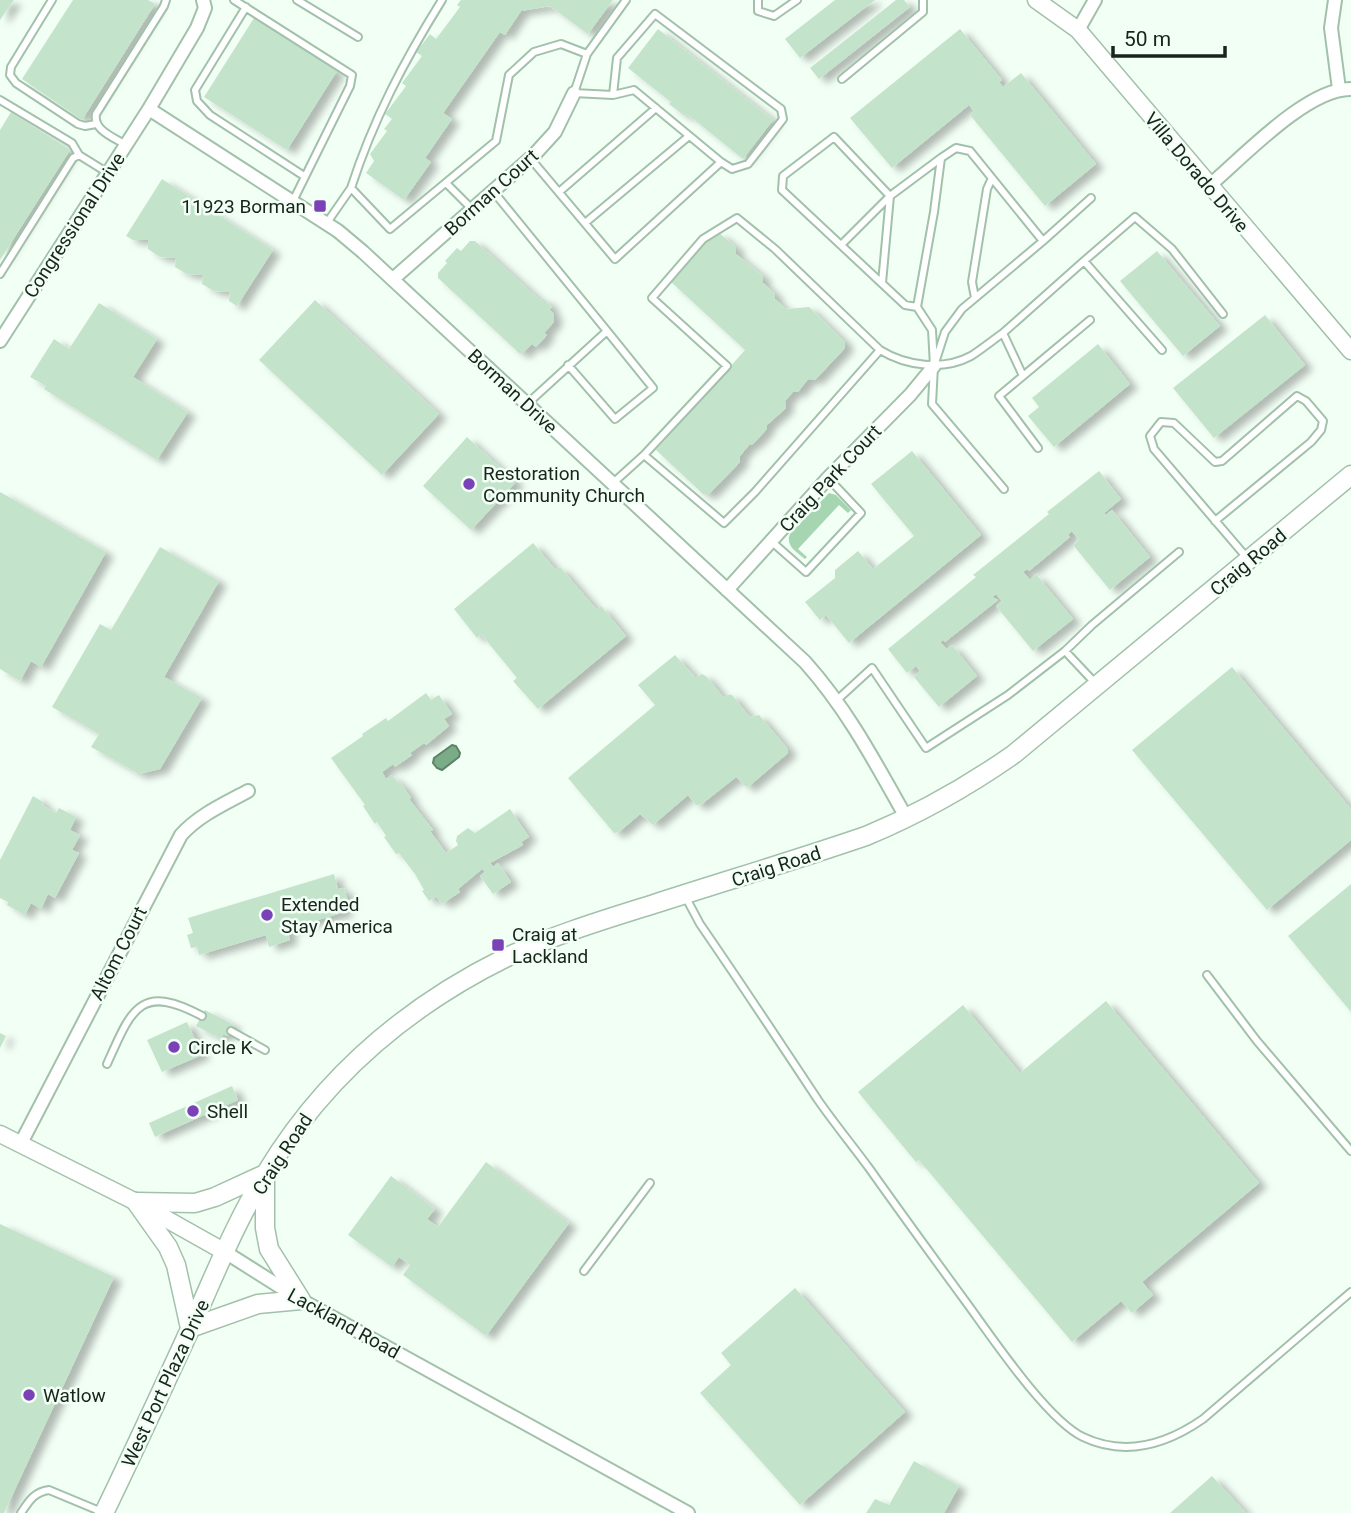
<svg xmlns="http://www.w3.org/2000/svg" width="1351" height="1513" viewBox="0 0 1351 1513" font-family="Roboto,sans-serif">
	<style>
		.green { fill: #a6d5b2 }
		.water { fill: #79ac87; stroke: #5c8367; stroke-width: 2 }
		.building { fill: #c3e4cb; filter: url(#shadow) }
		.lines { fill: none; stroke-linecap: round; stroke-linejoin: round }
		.service-casing { stroke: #a2c1aa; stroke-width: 10 }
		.minor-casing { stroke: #a2c1aa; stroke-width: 16 }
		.tertiary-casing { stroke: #a2c1aa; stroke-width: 19 }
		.secondary-casing { stroke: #a2c1aa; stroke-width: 21 }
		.service { stroke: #fff; stroke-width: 6 }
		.minor { stroke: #fff; stroke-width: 12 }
		.tertiary { stroke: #fff; stroke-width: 16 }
		.secondary { stroke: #fff; stroke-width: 18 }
		.poi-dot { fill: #7b42b8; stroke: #f2fff5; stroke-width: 2.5 }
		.labels { text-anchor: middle; stroke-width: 5; stroke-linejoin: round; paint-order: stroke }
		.street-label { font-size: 19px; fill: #18241c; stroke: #f2fff5 }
		.poi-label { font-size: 19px; fill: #18241c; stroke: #f2fff5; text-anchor: start }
	</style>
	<defs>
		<filter id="shadow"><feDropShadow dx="8" dy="4.5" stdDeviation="3.5" flood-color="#0004"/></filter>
	</defs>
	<rect width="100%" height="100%" fill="#f2fff5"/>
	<path class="green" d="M829 493 836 495 851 510 848 513 839 505 798 549 807 557 805 559C797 552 785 546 790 534Z"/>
	<path class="water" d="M452 745 456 746 460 753 459 757 442 770 437 768 433 763 434 758Z"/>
	<path class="building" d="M0 0H14L0 20Z
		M73 0H148L155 4 82 120 22 79Z
		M461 0H613L588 34 550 6 521 11 505 35 500 32 443 113 452 119 425 158 431 162 404 200 366 173 374 161 370 154 387 131 384 129 392 119 385 114 406 86 402 83 422 56 416 52 430 34 436 39 460 7 457 5Z
		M835 0H875L800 58 785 39Z
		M896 0H904L910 7 819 79 810 68Z
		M254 18 337 71 287 150 204 97Z
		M658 29 773 120 743 159 687 114 685 116 669 104 671 102 628 68Z
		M960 29 1002 80 999 82 1003 87 1021 73 1096 164 1045 206 970 115 974 111 969 105 892 168 850 118Z
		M11 112 70 150 0 260V130Z
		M162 179 273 250 237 306 229 301 230 292 214 291 202 284 203 275 187 274 175 267 176 258 160 257 148 249V240H133L126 236Z
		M719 233 736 247V254L763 276 762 282 775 294V299L786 309 809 307 845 342V348L815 380 808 379 798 392H793L785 401 786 408 767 425 766 430 753 444 749 445 740 456V462L709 494H703L656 450 745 350 670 281 707 240Z
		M470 241H475L541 301 543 298 552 307 549 309 554 314V322L544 333 547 335 536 347 532 344 523 353H519L438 278V273L447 263 445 261 457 248 461 251Z
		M1157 251 1220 326 1183 356 1120 281Z
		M315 300 439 414 382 475 259 360Z
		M99 303 157 339 133 377 188 412 157 460 44 389 46 386 30 377 54 339 69 349Z
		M1265 315 1305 365 1214 438 1173 388Z
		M1098 344 1130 384 1054 447 1028 416 1039 407 1032 398Z
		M467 437 516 482 471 530 423 486Z
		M912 451 981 535 849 643 826 615 820 620 805 602 835 578V570L858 551 873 569 914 536 871 484Z
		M1099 471 1121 499 1104 513 1106 515 1112 510 1150 557 1110 590 1073 545 1079 540 1072 531 1068 535 1070 537 1029 571 1027 569 1023 572 1030 580 1036 574 1073 619 1033 651 996 606 1002 601 996 594 992 597 998 600 945 642 943 640 940 642 947 649 952 645 977 676 939 707 914 677 920 671 916 666 907 673 888 649 976 577 973 575 1049 514 1047 512Z
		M0 492 106 552 41 667 31 661 20 681 0 669Z
		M533 543 556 570 560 567 597 610 601 606 626 636 538 709 513 681 517 678 481 634 477 638 454 609Z
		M160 547 219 581 164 677 202 698 160 769 139 774 91 747 99 734 52 707 100 624 111 630Z
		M675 655 696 678 702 674 707 677 724 698 727 695H732L750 717 759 715 787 748 788 753 748 787 745 786 736 777 702 804 696 805 688 795 653 825 640 814 619 832 614 833 568 778 655 705 638 685Z
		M1232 667 1351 809V840L1267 910 1132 750Z
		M426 693 431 700 439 695 452 714 444 719 449 726 426 745 424 743 410 753 412 755 395 767 393 764 382 772 386 779 392 775 398 783 400 782 411 798 409 799 433 830 430 831 446 853 458 845 456 841 457 836 468 828 475 833 510 809 529 837 521 842 523 845 490 863 493 867 498 863 511 882 493 894 480 876 485 872 482 869 458 889 460 892 442 904 436 896 429 901 422 891 424 890 415 874 399 853 396 854 384 837 386 836 377 822 375 824 363 806 365 805 331 758 363 736 362 734 386 718 388 721Z
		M33 796 43 802 42 805 56 813 59 808 76 817 70 830 80 835 72 850 79 853 55 898 48 894 41 909 31 903 25 915 7 905 8 902 0 898V860Z
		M334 874 338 889 344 888 348 902 342 903 345 912 287 929 290 940 269 947 266 935 199 955 197 947 191 948 187 935 193 933 188 918Z
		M1351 884V1012L1288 936Z
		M1106 1001 1259 1183 1142 1282 1153 1295 1132 1313 1121 1301 1072 1342 919 1160 916 1162 858 1092 963 1005 1020 1073Z
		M205 1010 234 1025 228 1036 223 1034 221 1039 196 1026Z
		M187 1022 202 1055 162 1072 147 1040Z
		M0 1033 6 1036 0 1048Z
		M232 1086 238 1100 155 1137 149 1123Z
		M486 1162 569 1223 486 1336 403 1275 410 1265 399 1257 392 1267 348 1235 391 1176 435 1209 427 1219 438 1227Z
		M0 1224 114 1277 4 1513H0Z
		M795 1288 905 1412 800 1505 700 1393 731 1365 721 1353Z
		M914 1461 959 1486 944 1513H866L875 1499 889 1505Z
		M1212 1476 1246 1513H1170Z"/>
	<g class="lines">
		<g class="service-casing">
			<path id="service" d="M52 0 11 67 10 75 16 83 78 124 85 126 96 124
				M234 0 352 75 350 86 292 203
				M297 0 358 37
				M442 0C404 61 373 120 351 188L390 229 496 141 509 75 534 52 561 44 587 54
				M758 0V11L774 16 797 0
				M246 7 195 90 197 101 210 115 304 176
				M842 79 923 12V0
				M613 95 617 58 655 14 781 109 783 119 748 164 732 169 721 162
				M0 100 72 143 79 155 108 173
				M126 145C113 137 93 130 96 114L164 6 166 0
				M530 158 615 259 721 162 634 90 613 95 574 93 587 54 626 0
				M446 183 472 209
				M493 191 607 331 527 404
				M559 192 656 108
				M585 223 689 136
				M326 224 351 188
				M1043 241 1091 198
				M841 245 890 196 834 137 783 176 782 190 905 305 917 307
				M1084 261 1135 217 1172 249 1223 314
				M0 274 73 158 79 155
				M882 283 890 196 941 158
				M975 298 972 282 987 189 992 178
				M1003 333 1084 261 1162 350
				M880 350C906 366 943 371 971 356 982 349 993 340 1003 333L1023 376
				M568 365 615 419 653 388 607 331
				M934 366 945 332 962 309 1043 241 970 151 956 148 941 158 934 212 917 307 932 330 934 366 932 404 1004 489
				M1038 448 999 396 1090 320
				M613 483 644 455 724 523 755 492 880 350 775 249 737 218 703 239 652 298 727 366 644 455
				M1215 521 1311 442 1321 430 1323 421 1306 401 1297 396 1222 461 1215 462 1174 423 1161 422 1150 436 1154 449 1248 559
				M771 541 806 572 861 513 828 478
				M1065 651 1092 625 1179 552
				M837 700 872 668 926 748 1008 695 1065 651 1096 684
				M685 896 700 924C740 982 779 1041 818 1100 834 1123 852 1145 869 1168 901 1213 933 1257 966 1302 991 1336 1047 1420 1083 1437 1125 1457 1167 1444 1203 1419L1351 1292
				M1207 975 1257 1041 1351 1151
				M231 1031 265 1050
				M107 1064C131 1011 139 982 202 1016
				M584 1271 650 1183
				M21 1513C29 1501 34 1492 49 1490L102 1512"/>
		</g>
		<g class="minor-casing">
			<path id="minor" d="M1335 0 1331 28 1339 89
				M1078 30 1095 0
				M149 109 338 231 363 252 805 662C848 710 876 764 907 819
				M1209 186C1242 158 1307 88 1351 89
				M393 279 534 155 555 132 574 93
				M0 341 149 109 197 28 205 8 203 0
				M727 590 828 478 910 395 934 366
				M20 1145 181 835C199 815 224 804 248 791
				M225 1252 301 1300 688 1513"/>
		</g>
		<g class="tertiary-casing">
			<path id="tertiary" d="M1036 0 1078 30 1351 351
				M0 1134 136 1202 225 1252"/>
		</g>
		<g class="secondary-casing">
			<path id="secondary" d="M136 1202 168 1247 176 1265 190 1328
				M136 1202 195 1203 215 1197 265 1174
				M190 1328 258 1304 301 1300 269 1249 265 1228V1176
				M104 1513C134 1451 163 1388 192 1325 215 1274 236 1221 266 1173 324 1077 404 1008 505 958 553 935 603 920 654 904 725 881 796 860 866 836 919 814 967 787 1014 754L1351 475"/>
		</g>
		<use href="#service" class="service"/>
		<use href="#minor" class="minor"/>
		<use href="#tertiary" class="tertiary"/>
		<use href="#secondary" class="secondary"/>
	</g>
	<g class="poi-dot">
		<rect x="313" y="199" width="14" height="14" rx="3.5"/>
		<circle cx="469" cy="484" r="7"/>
		<circle cx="267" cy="915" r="7"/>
		<rect x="491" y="938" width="14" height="14" rx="3.5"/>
		<circle cx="174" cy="1047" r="7"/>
		<circle cx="193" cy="1111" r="7"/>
		<circle cx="29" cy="1395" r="7"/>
	</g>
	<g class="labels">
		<g class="street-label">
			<text transform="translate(1197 172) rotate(50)" y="7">Villa Dorado Drive</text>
			<text transform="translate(491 192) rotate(-42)" y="7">Borman Court</text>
			<text transform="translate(74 225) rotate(-57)" y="7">Congressional Drive</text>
			<text transform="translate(513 391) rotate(43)" y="7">Borman Drive</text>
			<text transform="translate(830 478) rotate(-47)" y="7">Craig Park Court</text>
			<text transform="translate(1248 562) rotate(-40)" y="7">Craig Road</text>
			<text transform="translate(776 866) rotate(-18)" y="7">Craig Road</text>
			<text transform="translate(118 953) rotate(-63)" y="7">Altom Court</text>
			<text transform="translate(282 1154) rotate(-57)" y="7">Craig Road</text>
			<text transform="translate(344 1323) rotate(29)" y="7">Lackland Road</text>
			<text transform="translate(165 1383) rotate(-65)" y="7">West Port Plaza Drive</text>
		</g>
		<g class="poi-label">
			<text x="306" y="213" text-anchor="end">11923 Borman</text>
			<text x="483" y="480">Restoration<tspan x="483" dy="22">Community Church</tspan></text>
			<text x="281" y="911">Extended<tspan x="281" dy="22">Stay America</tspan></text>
			<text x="512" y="941">Craig at<tspan x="512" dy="22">Lackland</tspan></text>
			<text x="188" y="1054">Circle K</text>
			<text x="207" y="1118">Shell</text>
			<text x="43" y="1402">Watlow</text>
		</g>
	</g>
	<path d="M1113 46v10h112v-10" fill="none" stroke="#18241c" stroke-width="3.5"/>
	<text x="1124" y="46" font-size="21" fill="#18241c" stroke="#f2fff5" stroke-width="5" paint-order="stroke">50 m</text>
</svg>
